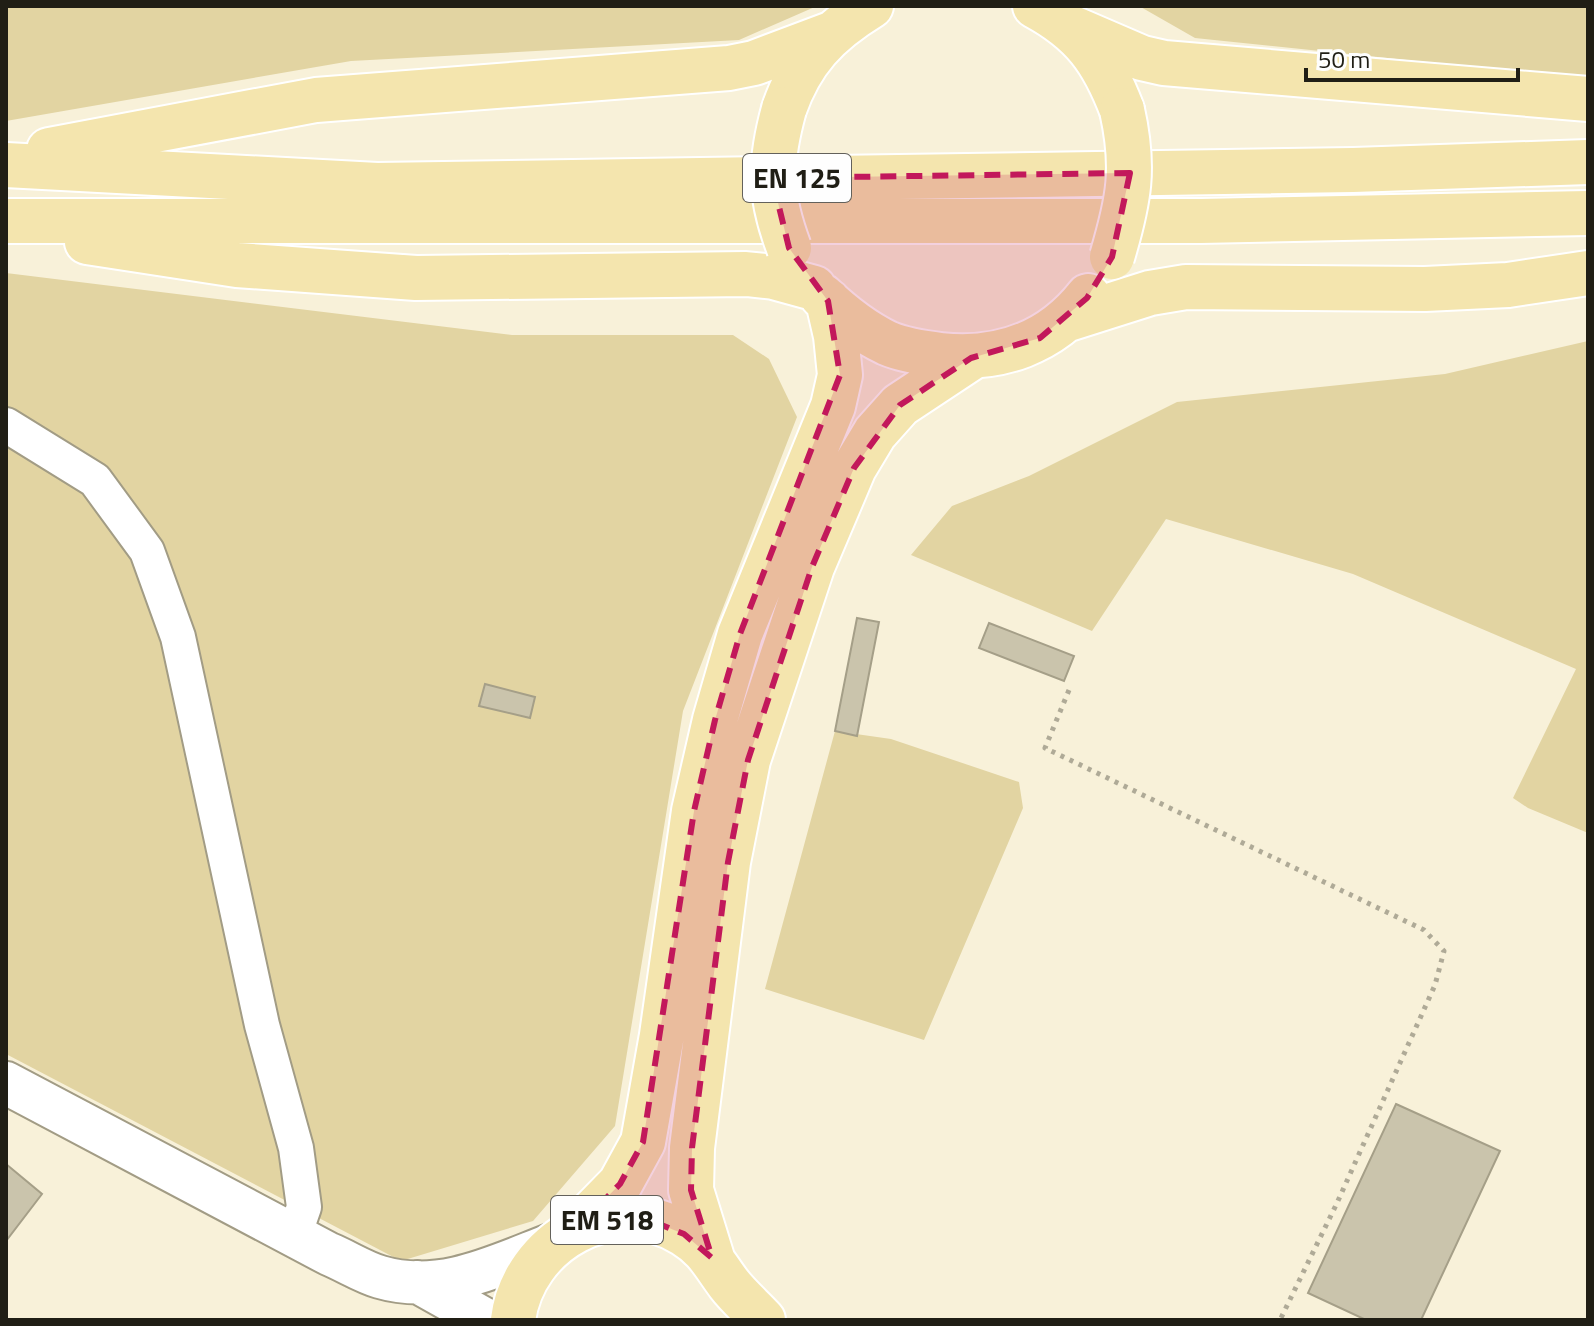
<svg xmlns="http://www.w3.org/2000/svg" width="1594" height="1326" viewBox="0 0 1594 1326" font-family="'Titillium Web',sans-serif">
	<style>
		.green { fill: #e2d4a2 }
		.building { fill: #cac4ac; stroke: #a59f88; stroke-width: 2 }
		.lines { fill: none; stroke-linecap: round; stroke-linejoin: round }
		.minor-casing { stroke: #a29c85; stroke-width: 38 }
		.tertiary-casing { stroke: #a29c85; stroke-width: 46 }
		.primary-casing { stroke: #fff; stroke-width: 48 }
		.path { stroke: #afaa97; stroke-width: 5; stroke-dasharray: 4 6; stroke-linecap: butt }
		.minor { stroke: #fff; stroke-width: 34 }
		.tertiary { stroke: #fff; stroke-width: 42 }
		.primary { stroke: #f4e5ae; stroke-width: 44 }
		.primary-bridge-casing { stroke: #fff; stroke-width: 48; stroke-linecap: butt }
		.primary-bridge { stroke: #f4e5ae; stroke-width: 44 }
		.marked { fill: #c2185b; fill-opacity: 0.2; stroke: #c2185b; stroke-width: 6; stroke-dasharray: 16 10; stroke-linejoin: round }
		.labels { text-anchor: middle; stroke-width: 6; stroke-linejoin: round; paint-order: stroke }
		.shield { fill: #fefefe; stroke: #63615b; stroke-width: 2 }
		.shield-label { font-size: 28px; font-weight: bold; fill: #201e15 }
	</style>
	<rect width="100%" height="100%" fill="#f8f1d9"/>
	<path class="green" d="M6 6H817L739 40 351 61 6 121Z
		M1139 6H1588V79L1195 38Z
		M6 273 512 335H733L769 359 797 417 683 711 615 1126 533 1221 401 1261 6 1054Z
		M1588 341V833L1528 808 1513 798 1576 669 1353 574 1166 519 1092 631 911 555 952 506 1029 476 1177 402 1445 374Z
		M835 731 891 739 1019 782 1023 808 924 1040 765 989Z"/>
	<path class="building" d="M857 618 879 622 857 736 835 731Z
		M989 623 1074 656 1064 681 979 648Z
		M485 684 535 697 530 718 479 706Z
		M1396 1104 1500 1151 1421 1320H1366L1308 1293Z
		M6 1164 42 1194 6 1241Z"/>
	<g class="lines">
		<g class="minor-casing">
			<path id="minor" d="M6 425 95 480 147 551 178 637 262 1025 296 1148 304 1207 294 1236"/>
		</g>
		<g class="tertiary-casing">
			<path id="tertiary" d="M6 1083 329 1254C346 1261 363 1272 380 1277 441 1295 498 1265 553 1244
				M418 1282 486 1320"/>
		</g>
		<g class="primary-casing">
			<path id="primary" d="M1035 6C1083 32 1103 60 1122 110
				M1070 27 1142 58 1164 63 1588 99
				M784 109C801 60 827 33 871 6
				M49 150 316 100 729 68 754 63 831 34
				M6 165 377 185 1353 170 1588 162
				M6 221H1201L1588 213
				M87 242 237 265 416 278 746 274 774 277 814 288
				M822 296C841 314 862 331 887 343 903 350 923 353 941 355 1000 361 1051 343 1088 296
				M1068 319 1150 293 1186 287 1425 289 1508 285 1588 273
				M575 1230 620 1184 643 1142 662 1035 694 811 715 720 740 634 833 406 840 375 836 336 828 301
				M712 1258 691 1190 692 1148 728 862 748 760 812 567 854 468 875 433 900 405 971 358
				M513 1320C523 1241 613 1190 684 1234 707 1248 714 1264 729 1284 739 1297 752 1308 763 1320"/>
		</g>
		<path class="path" d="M1069 690 1045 748 1424 930 1444 951 1435 985 1337 1203 1280 1320"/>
		<use href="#minor" class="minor"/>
		<use href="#tertiary" class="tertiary"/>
		<use href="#primary" class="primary"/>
		<g class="primary-bridge-casing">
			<path id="primary-bridge" d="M784 109C769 164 769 195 789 248
				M1112 257C1129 200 1135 168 1122 110"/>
		</g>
		<use href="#primary-bridge" class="primary-bridge"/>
	</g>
	<path class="marked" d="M1130 173 1112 257 1087 298 1040 338 971 358 900 405 854 468 812 567 748 760 728 862 692 1148 691 1190 712 1258 684 1234 649 1220 611 1219 575 1230 620 1184 643 1142 694 811 715 720 740 634 840 375 828 301 789 248 772 178Z"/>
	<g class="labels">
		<g class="shield">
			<rect x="743" y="154" width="108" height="48" rx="6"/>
			<rect x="551" y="1196" width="112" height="48" rx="6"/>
		</g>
		<g class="shield-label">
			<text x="797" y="188">EN 125</text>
			<text x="607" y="1230">EM 518</text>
		</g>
	</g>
	<rect width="1594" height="1326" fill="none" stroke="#201e15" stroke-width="16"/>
	<path d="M1306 68v12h212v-12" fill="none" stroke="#201e15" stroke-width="4"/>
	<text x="1318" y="68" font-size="24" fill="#201e15" stroke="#fefefe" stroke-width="6" paint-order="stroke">50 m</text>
</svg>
